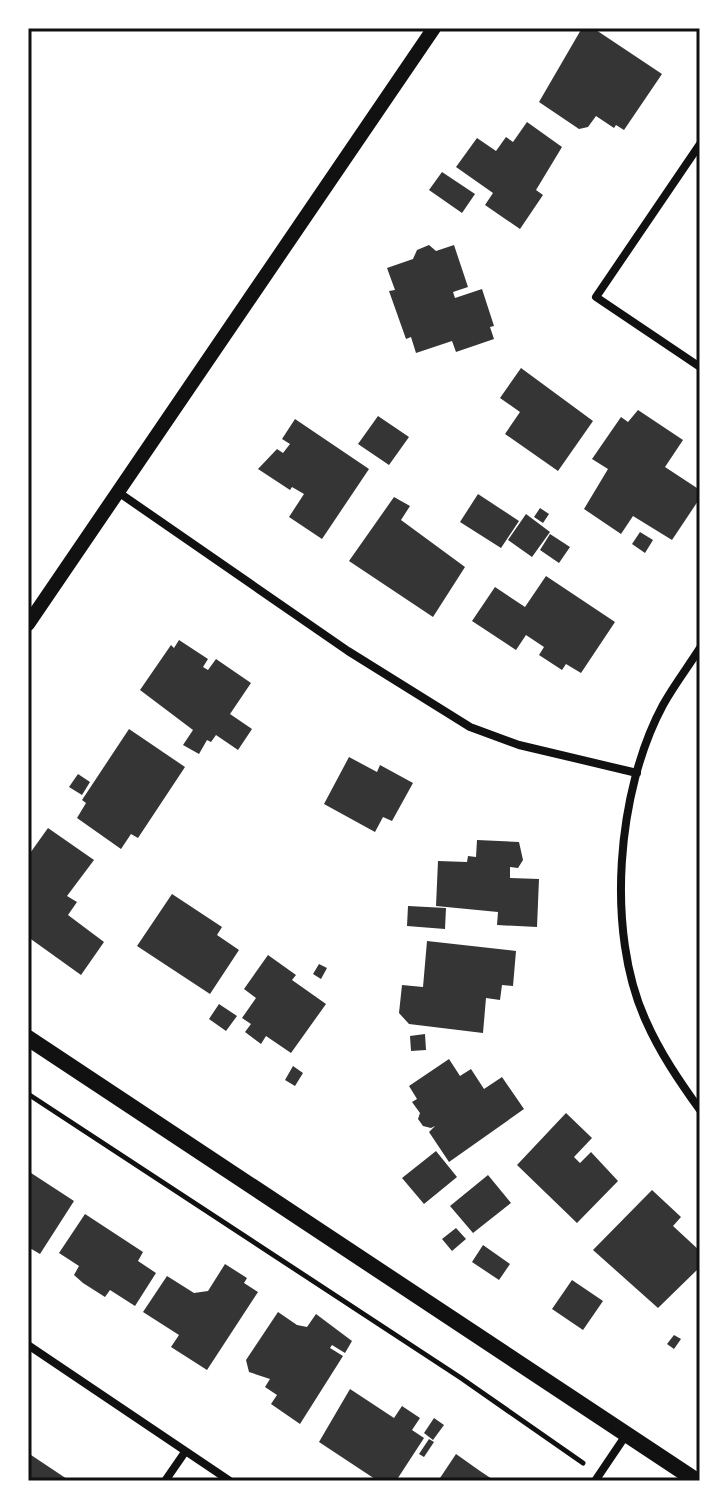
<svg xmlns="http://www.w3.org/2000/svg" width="728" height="1509" viewBox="0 0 728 1509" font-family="Ubuntu,sans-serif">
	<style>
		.building { fill: #353535 }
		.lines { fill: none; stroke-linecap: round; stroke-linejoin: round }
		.path { stroke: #111; stroke-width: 5 }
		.minor { stroke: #111; stroke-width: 8 }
		.tertiary { stroke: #111; stroke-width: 14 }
		.secondary { stroke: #111; stroke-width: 16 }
		.neatline { fill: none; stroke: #111; stroke-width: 3 }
	</style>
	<rect width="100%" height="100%" fill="#fff"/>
	<path class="building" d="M582 28H593L662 74 624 130 616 125 614 128 596 116 588 127 579 129 539 102Z
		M527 122 562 147 536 190 543 195 520 229 485 205 493 193 456 167 477 138 496 151 506 137 513 142Z
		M442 172 475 194 462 213 429 190Z
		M429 245 436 251 454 245 468 287 453 292 455 298 482 289 494 326 490 327 494 339 456 352 452 341 416 353 411 337 406 339 389 291 395 290 387 268 413 259 417 250Z
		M521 368 593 421 558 471 505 434 520 412 500 398Z
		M638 410 683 440 665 467 700 490V498L672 540 633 516 621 534 584 509 608 469 592 459 621 417 628 422Z
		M378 416 409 437 389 465 358 444Z
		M295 419 369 469 322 539 289 517 304 494 292 487 290 490 258 469 277 449 283 453 290 444 282 439Z
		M478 494 519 521 501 548 460 522Z
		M394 497 410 506 401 520 465 567 433 617 349 561Z
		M540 508 549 514 543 523 534 517Z
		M526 514 550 532 532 557 508 540Z
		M640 532 653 540 645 553 632 544Z
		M550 534 570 547 559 563 540 550Z
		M546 576 615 622 581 673 566 664 562 670 539 655 544 647 526 635 516 650 472 621 495 587 525 607Z
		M179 640 208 659 203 667 208 670 216 659 251 683 230 714 252 729 238 750 216 735 211 742 207 740 199 754 183 745 193 730 140 690 171 645 174 648Z
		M129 729 185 767 138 838 131 834 121 849 77 818 86 803 82 800Z
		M349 757 377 772 380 765 413 783 392 821 383 817 375 832 324 804Z
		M78 774 90 782 82 795 69 787Z
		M48 828 94 860 67 896 77 902 68 915 104 942 81 975 28 937V856Z
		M477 840 519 842 523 860 518 868 510 867V878L539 879 537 927 497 925 498 912 436 906 438 861 467 862 468 856 476 857Z
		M172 894 222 927 217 935 239 950 210 994 137 946Z
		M408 906 446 908 445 929 407 926Z
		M427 941 516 951 513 986 502 985 500 1000 486 998 483 1033 409 1024 399 1013 402 985 423 987Z
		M268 955 296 975 292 980 326 1004 291 1053 266 1036 261 1044 245 1032 251 1024 242 1018 256 998 244 989Z
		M319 964 327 968 321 979 313 974Z
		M219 1004 237 1016 226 1031 209 1019Z
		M425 1034 426 1050 411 1051 410 1036Z
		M449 1059 460 1076 471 1069 484 1089 502 1077 524 1109 449 1162 429 1132 435 1126 431 1128 423 1126 418 1119 420 1113 412 1102 417 1099 409 1086Z
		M293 1066 303 1073 295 1086 285 1080Z
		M566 1113 592 1138 574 1157 580 1163 591 1152 618 1181 577 1223 517 1165Z
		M436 1151 457 1177 424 1204 402 1178Z
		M28 1171 74 1201 40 1254 28 1247Z
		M488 1175 511 1203 473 1233 450 1206Z
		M652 1190 681 1217 673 1226 700 1251V1267L658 1308 593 1250Z
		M85 1214 143 1252 138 1261 156 1273 135 1306 110 1290 105 1297 83 1283 74 1275 79 1266 59 1253Z
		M456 1228 466 1239 452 1251 442 1239Z
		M483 1245 510 1264 499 1280 472 1262Z
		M225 1264 247 1278 244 1283 258 1292 207 1370 171 1347 179 1335 143 1312 167 1276 194 1293 208 1291Z
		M572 1280 603 1301 583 1330 552 1309Z
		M278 1312 297 1325 307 1327 316 1314 352 1341 345 1353 332 1345 330 1348 343 1356 300 1424 271 1404 277 1395 265 1387 270 1379 249 1372 246 1360Z
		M674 1335 681 1339 674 1349 667 1344Z
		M350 1389 394 1418 402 1406 420 1418 412 1430 424 1438 396 1481H378L319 1442Z
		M434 1418 444 1425 433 1440 424 1433Z
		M429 1439 434 1442 424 1457 419 1454Z
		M28 1453 70 1481H28Z
		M456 1454 480 1471 495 1481H438Z"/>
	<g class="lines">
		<path class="path" d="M28 1094 461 1378 583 1463"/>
		<path class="minor" d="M700 144 596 297 700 367
			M118 492 348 651 470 727 519 745 637 773
			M700 648C688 667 674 685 663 705 617 790 605 932 646 1021 660 1053 680 1082 700 1110
			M28 1345 230 1481
			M165 1481 185 1452
			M595 1481 626 1435"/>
		<path class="tertiary" d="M28 624 434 28"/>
		<path class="secondary" d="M28 1038 697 1481"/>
	</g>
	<rect width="728" height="1509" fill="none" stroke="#ffffff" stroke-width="60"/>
	<rect x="30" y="30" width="668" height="1449" class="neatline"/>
</svg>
